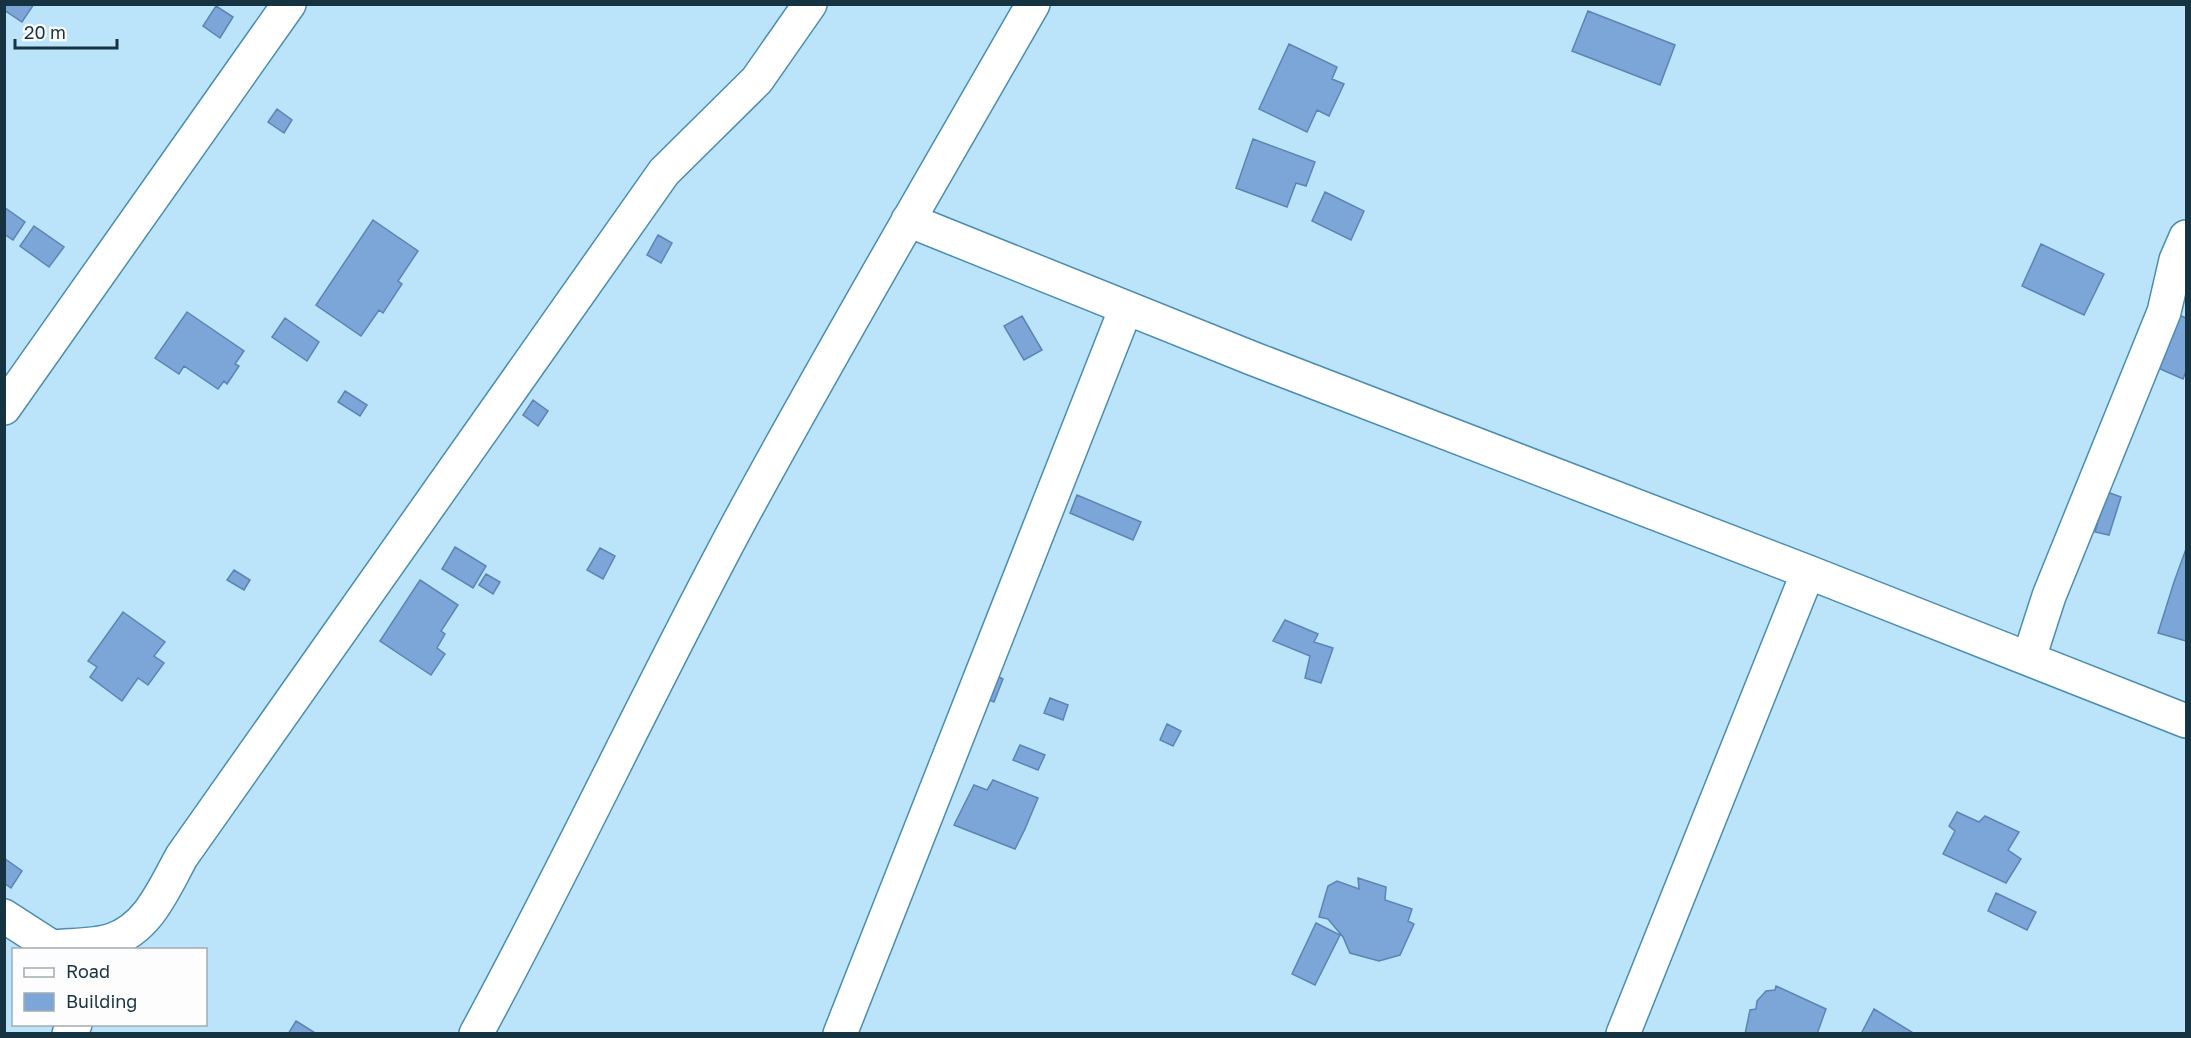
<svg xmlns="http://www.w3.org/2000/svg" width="2191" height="1038" viewBox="0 0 2191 1038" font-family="'Golos Text',sans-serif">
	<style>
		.building { fill: #7ca5d8; stroke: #5c84b5; stroke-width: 1.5 }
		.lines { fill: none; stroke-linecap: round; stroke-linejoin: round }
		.street-casing { stroke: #4a8db0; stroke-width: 36 }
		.street { stroke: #fff; stroke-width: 33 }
	</style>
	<rect width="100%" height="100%" fill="#bbe3fa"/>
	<path class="building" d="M4 4H34L22 22 4 10Z
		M216 6 233 17 220 38 203 26Z
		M1588 11 1675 45 1660 85 1572 51Z
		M1289 44 1337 67 1332 79 1344 84 1329 116 1317 110 1307 132 1259 109Z
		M277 109 292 120 284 133 268 122Z
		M1253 139 1315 162 1306 186 1296 183 1287 207 1236 188Z
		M1325 192 1364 211 1351 240 1312 221Z
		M4 207 25 222 13 240 4 234Z
		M373 220 418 251 398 281 402 284 383 313 379 310 361 336 316 305Z
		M34 226 64 247 49 267 20 246Z
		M658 235 672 243 661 263 647 255Z
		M2041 244 2104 274 2084 315 2022 286Z
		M187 312 244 351 235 364 239 366 227 384 224 381 218 389 184 366 179 374 155 358Z
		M2179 315 2186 318V371L2183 379 2156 367Z
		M1022 316 1042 350 1024 360 1004 326Z
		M285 318 319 342 307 361 272 337Z
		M345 391 367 405 360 416 338 402Z
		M533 400 548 411 538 426 523 415Z
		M2107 492 2121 497 2109 535 2095 532Z
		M1077 495 1141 522 1133 540 1070 513Z
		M455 547 486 566 473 588 442 569Z
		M600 548 615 556 603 579 587 570Z
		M2186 549V641L2158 633 2174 582Z
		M234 570 250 580 244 590 227 580Z
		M486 574 500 582 493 594 479 585Z
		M420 580 458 605 441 631 445 634 437 648 445 654 431 675 380 641Z
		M123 612 165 642 154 656 164 663 148 685 138 678 122 701 90 677 97 667 88 661Z
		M1285 620 1318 634 1314 642 1333 648 1321 683 1305 678 1310 656 1273 641Z
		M990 673 1003 679 994 702 980 696Z
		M1050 698 1068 705 1063 720 1044 713Z
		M1167 724 1181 731 1173 746 1160 740Z
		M1020 745 1045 755 1038 770 1013 760Z
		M993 780 1038 798 1025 829 1015 849 954 825 974 785 987 790Z
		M1957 812 1979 822 1985 816 2019 832 2008 850 2021 859 2006 883 1943 854 1955 831 1949 826Z
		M4 858 22 871 11 888 4 883Z
		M1358 878 1386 887 1385 900 1412 909 1408 921 1414 924 1400 955 1379 961 1350 953 1343 937 1328 919 1319 917 1328 886 1337 881 1359 889Z
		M1996 893 2036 912 2027 930 1988 911Z
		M1316 923 1340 935 1315 985 1292 974Z
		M1776 986 1826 1009 1817 1034H1745L1750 1010 1756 1009 1757 1001 1766 991 1775 990Z
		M1874 1009 1915 1034H1861Z
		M296 1021 317 1034H288Z"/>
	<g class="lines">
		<g class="street-casing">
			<path id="street" d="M908 220 1254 359 1808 572 2186 721
				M4 408 289 4
				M2029 658 2049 596 2164 312 2176 260 2186 237
				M4 916 52 947C70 945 96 946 112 940 149 928 164 888 182 856L664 172 757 80 810 4
				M69 1034 75 1024
				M476 1034C570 861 652 683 745 511 838 340 936 173 1033 4
				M840 1034 1126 308
				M1623 1034 1808 572"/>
		</g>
		<use href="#street" class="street"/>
	</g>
	<rect width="2191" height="1038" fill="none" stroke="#163342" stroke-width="12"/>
	<rect x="12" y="948" width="195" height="78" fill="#fdfdfd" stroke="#a1acb2" stroke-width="1.5"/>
	<rect x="24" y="968" width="30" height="9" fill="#ffffff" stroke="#a1acb2" stroke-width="1.5"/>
	<text x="66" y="978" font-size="18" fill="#163342">Road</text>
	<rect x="24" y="993" width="30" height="18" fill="#7ca5d8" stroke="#a1acb2" stroke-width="1.5"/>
	<text x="66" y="1008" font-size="18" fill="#163342">Building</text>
	<path d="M15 39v9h102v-9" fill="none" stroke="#163342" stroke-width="3"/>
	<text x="24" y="39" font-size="18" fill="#163342" stroke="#fdfdfd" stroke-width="4.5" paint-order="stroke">20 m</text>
</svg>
